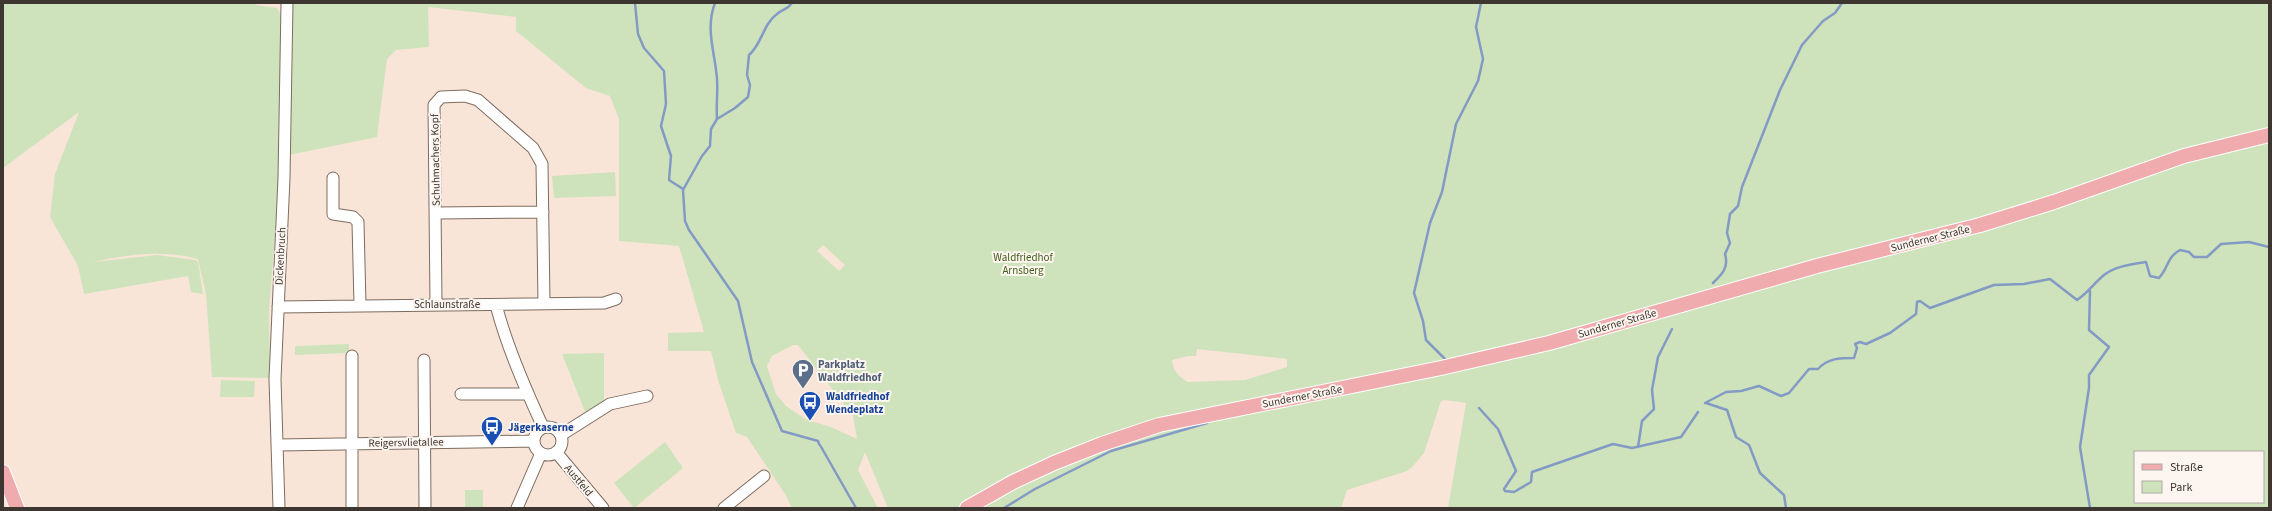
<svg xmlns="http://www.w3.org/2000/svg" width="2272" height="511" viewBox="0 0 2272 511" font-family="'Source Sans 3',sans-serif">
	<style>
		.green { fill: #cee3bb; fill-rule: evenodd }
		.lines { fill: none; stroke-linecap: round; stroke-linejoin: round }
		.stream { stroke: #839ac5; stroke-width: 2.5 }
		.minor-casing { stroke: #7d6c60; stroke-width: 13 }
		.major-casing { stroke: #fff; stroke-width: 16 }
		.minor { stroke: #fff; stroke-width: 11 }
		.major { stroke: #efabad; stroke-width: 14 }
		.labels { text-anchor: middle; stroke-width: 4; stroke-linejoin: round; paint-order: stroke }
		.street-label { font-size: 11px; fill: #3e3731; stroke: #fdf5ef }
		.park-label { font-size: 11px; fill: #425f1c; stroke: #fdf5ef }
		.service-label { font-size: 11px; font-weight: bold; fill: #4e5e75; stroke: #fdf5ef; text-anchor: start }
		.transit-label { font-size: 11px; font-weight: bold; fill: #164399; stroke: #fdf5ef; text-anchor: start }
	</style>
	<rect width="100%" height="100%" fill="#f8e5d7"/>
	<path class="green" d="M3 3H255L256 5 277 8 284 21 277 210 269 310 270 378 212 377 206 294 198 259C164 250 127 254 94 262L157 255 195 260 198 262 203 294 191 292 188 276 84 294 78 266 50 217 55 174 79 112 3 168Z
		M292 3H2269V508H1448L1466 403 1445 400 1441 401 1424 453 1413 466 1407 471 1347 490 1341 508H888L865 452 858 470 878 508H792L785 494 747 437 736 433 719 383 711 351H668V333L704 332 679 246 619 241V119L610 96 586 88 516 31V17L428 7 429 47 396 50 387 59 377 137 284 156ZM823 245 845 265 839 271 817 251ZM793 345H798L853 416 857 439 831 427 807 420 786 406 776 394 767 366 772 356ZM1197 349 1287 359V367L1245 380 1188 382C1179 377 1173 371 1172 360L1188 356H1196ZM2135 452H2263V502H2135Z
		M615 172 616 196 554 198 552 176Z
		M349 344V353L295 355V346Z
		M604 353V403L586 414 562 354Z
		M221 380 255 381 254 397H220Z
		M665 442 683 468 634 508 614 483Z
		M465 490H483V508H465Z"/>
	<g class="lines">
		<path class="stream" d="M635 3 638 34 644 48 664 71 666 104 661 126 671 156 669 180 683 189
			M715 3C705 29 715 52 717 79 718 92 716 105 717 119
			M792 3C787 10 783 9 777 14 763 24 762 44 749 55L747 75 750 85 748 97 735 108 717 119 711 129 710 146 702 156 683 190 685 221 689 230 738 301 752 362 782 431 818 441 819 444
			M1713 283C1722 274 1729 268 1725 254L1730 243 1727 233 1730 214 1738 206 1742 187 1780 90 1802 45 1823 21 1835 13 1842 3
			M2090 291 2089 330 2109 347 2089 375V388L2080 447 2090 508
			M1446 360 1426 340 1423 321 1414 293 1430 223 1442 192 1456 124 1478 81 1483 59 1476 27 1481 3
			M1705 403 1726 392 1741 391 1759 386 1781 396 1789 393 1809 369H1818C1828 358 1840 358 1854 358L1857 348 1855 344 1860 342 1866 344 1890 333 1916 314 1917 302 1920 301 1930 308 1994 285 2024 284 2050 279 2077 300C2089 292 2094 283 2104 275 2115 266 2133 264 2146 262L2150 276 2159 278C2169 267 2166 258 2180 250L2189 252 2194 257H2207L2221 244 2249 242 2269 247
			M1706 403 1727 410 1736 437 1749 445 1760 473 1784 495 1786 508
			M1479 408 1498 429 1516 471 1504 489 1505 491 1514 492 1531 482 1532 472 1613 444 1632 448 1681 437 1698 412
			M820 445 856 508
			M1638 447 1642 421 1654 409 1652 390 1658 357 1672 329
			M1004 508 1035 489 1111 451 1207 423"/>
		<g class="minor-casing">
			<path id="minor" d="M333 178V214L353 217 358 222 360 305
				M436 213 543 212
				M436 304 434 105 441 97 465 96 478 100 533 148 542 164 544 303
				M496 305C507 347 525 388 543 427
				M278 307 604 303 616 299
				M352 356V508
				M424 360 425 508
				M461 394H528
				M534 441a14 14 0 1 1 28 0a14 14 0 1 1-28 0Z
				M561 435 610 404 647 396
				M278 445 534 441
				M556 452 603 508
				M279 508 275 379 284 178 287 3
				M517 508 541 453
				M724 508 764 476"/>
		</g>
		<g class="major-casing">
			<path id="major" d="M3 472 17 508
				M967 508 1013 482 1054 463 1102 444 1159 425 1441 368 1549 343 1817 266 1980 225 2054 202 2184 156 2269 135"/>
		</g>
		<use href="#minor" class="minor"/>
		<use href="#major" class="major"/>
	</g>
	<defs>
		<g id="parking-pin" transform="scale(1.15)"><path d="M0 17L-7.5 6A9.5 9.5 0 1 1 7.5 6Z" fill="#5c6f8a" stroke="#fdf5ef"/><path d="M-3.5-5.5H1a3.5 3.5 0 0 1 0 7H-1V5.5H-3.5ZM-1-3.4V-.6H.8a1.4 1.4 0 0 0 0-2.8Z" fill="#fff"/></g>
		<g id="bus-pin" transform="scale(1.15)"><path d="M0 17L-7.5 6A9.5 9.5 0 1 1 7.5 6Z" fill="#1a4fb4" stroke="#fdf5ef"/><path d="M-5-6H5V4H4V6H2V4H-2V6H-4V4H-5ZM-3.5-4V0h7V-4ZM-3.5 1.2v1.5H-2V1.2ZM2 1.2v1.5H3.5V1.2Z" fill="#fff"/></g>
	</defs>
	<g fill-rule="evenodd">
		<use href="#parking-pin" x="803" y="370"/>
		<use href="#bus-pin" x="810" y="402"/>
		<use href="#bus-pin" x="492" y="427"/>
	</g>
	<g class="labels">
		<g class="street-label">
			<text transform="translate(435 160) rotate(-91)" y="4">Schuhmachers Kopf</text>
			<text transform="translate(1930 238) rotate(-14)" y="4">Sunderner Straße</text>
			<text transform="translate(280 256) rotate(-87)" y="4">Dickenbruch</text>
			<text x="447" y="308">Schlaunstraße</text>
			<text transform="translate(1617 323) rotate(-16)" y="4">Sunderner Straße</text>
			<text transform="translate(1302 396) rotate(-11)" y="4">Sunderner Straße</text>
			<text transform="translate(406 442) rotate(-1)" y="4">Reigersvlietallee</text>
			<text transform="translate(579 480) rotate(50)" y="4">Austfeld</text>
		</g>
		<g class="park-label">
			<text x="1023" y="261">Waldfriedhof<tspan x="1023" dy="13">Arnsberg</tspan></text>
		</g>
		<g class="service-label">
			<text x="818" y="368">Parkplatz<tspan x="818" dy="13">Waldfriedhof</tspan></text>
		</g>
		<g class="transit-label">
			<text x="826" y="400">Waldfriedhof<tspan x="826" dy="13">Wendeplatz</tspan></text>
			<text x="508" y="431">Jägerkaserne</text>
		</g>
	</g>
	<rect width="2272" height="511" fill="none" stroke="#3e3731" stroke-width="8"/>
	<rect x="2134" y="451" width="130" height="52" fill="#fdf5ef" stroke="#b1a9a3"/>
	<rect x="2142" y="464" width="20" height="6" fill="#efabad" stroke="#b1a9a3"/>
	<text x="2170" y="471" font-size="12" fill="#3e3731">Straße</text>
	<rect x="2142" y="481" width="20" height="12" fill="#cee3bb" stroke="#b1a9a3"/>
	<text x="2170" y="491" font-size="12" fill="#3e3731">Park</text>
</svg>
